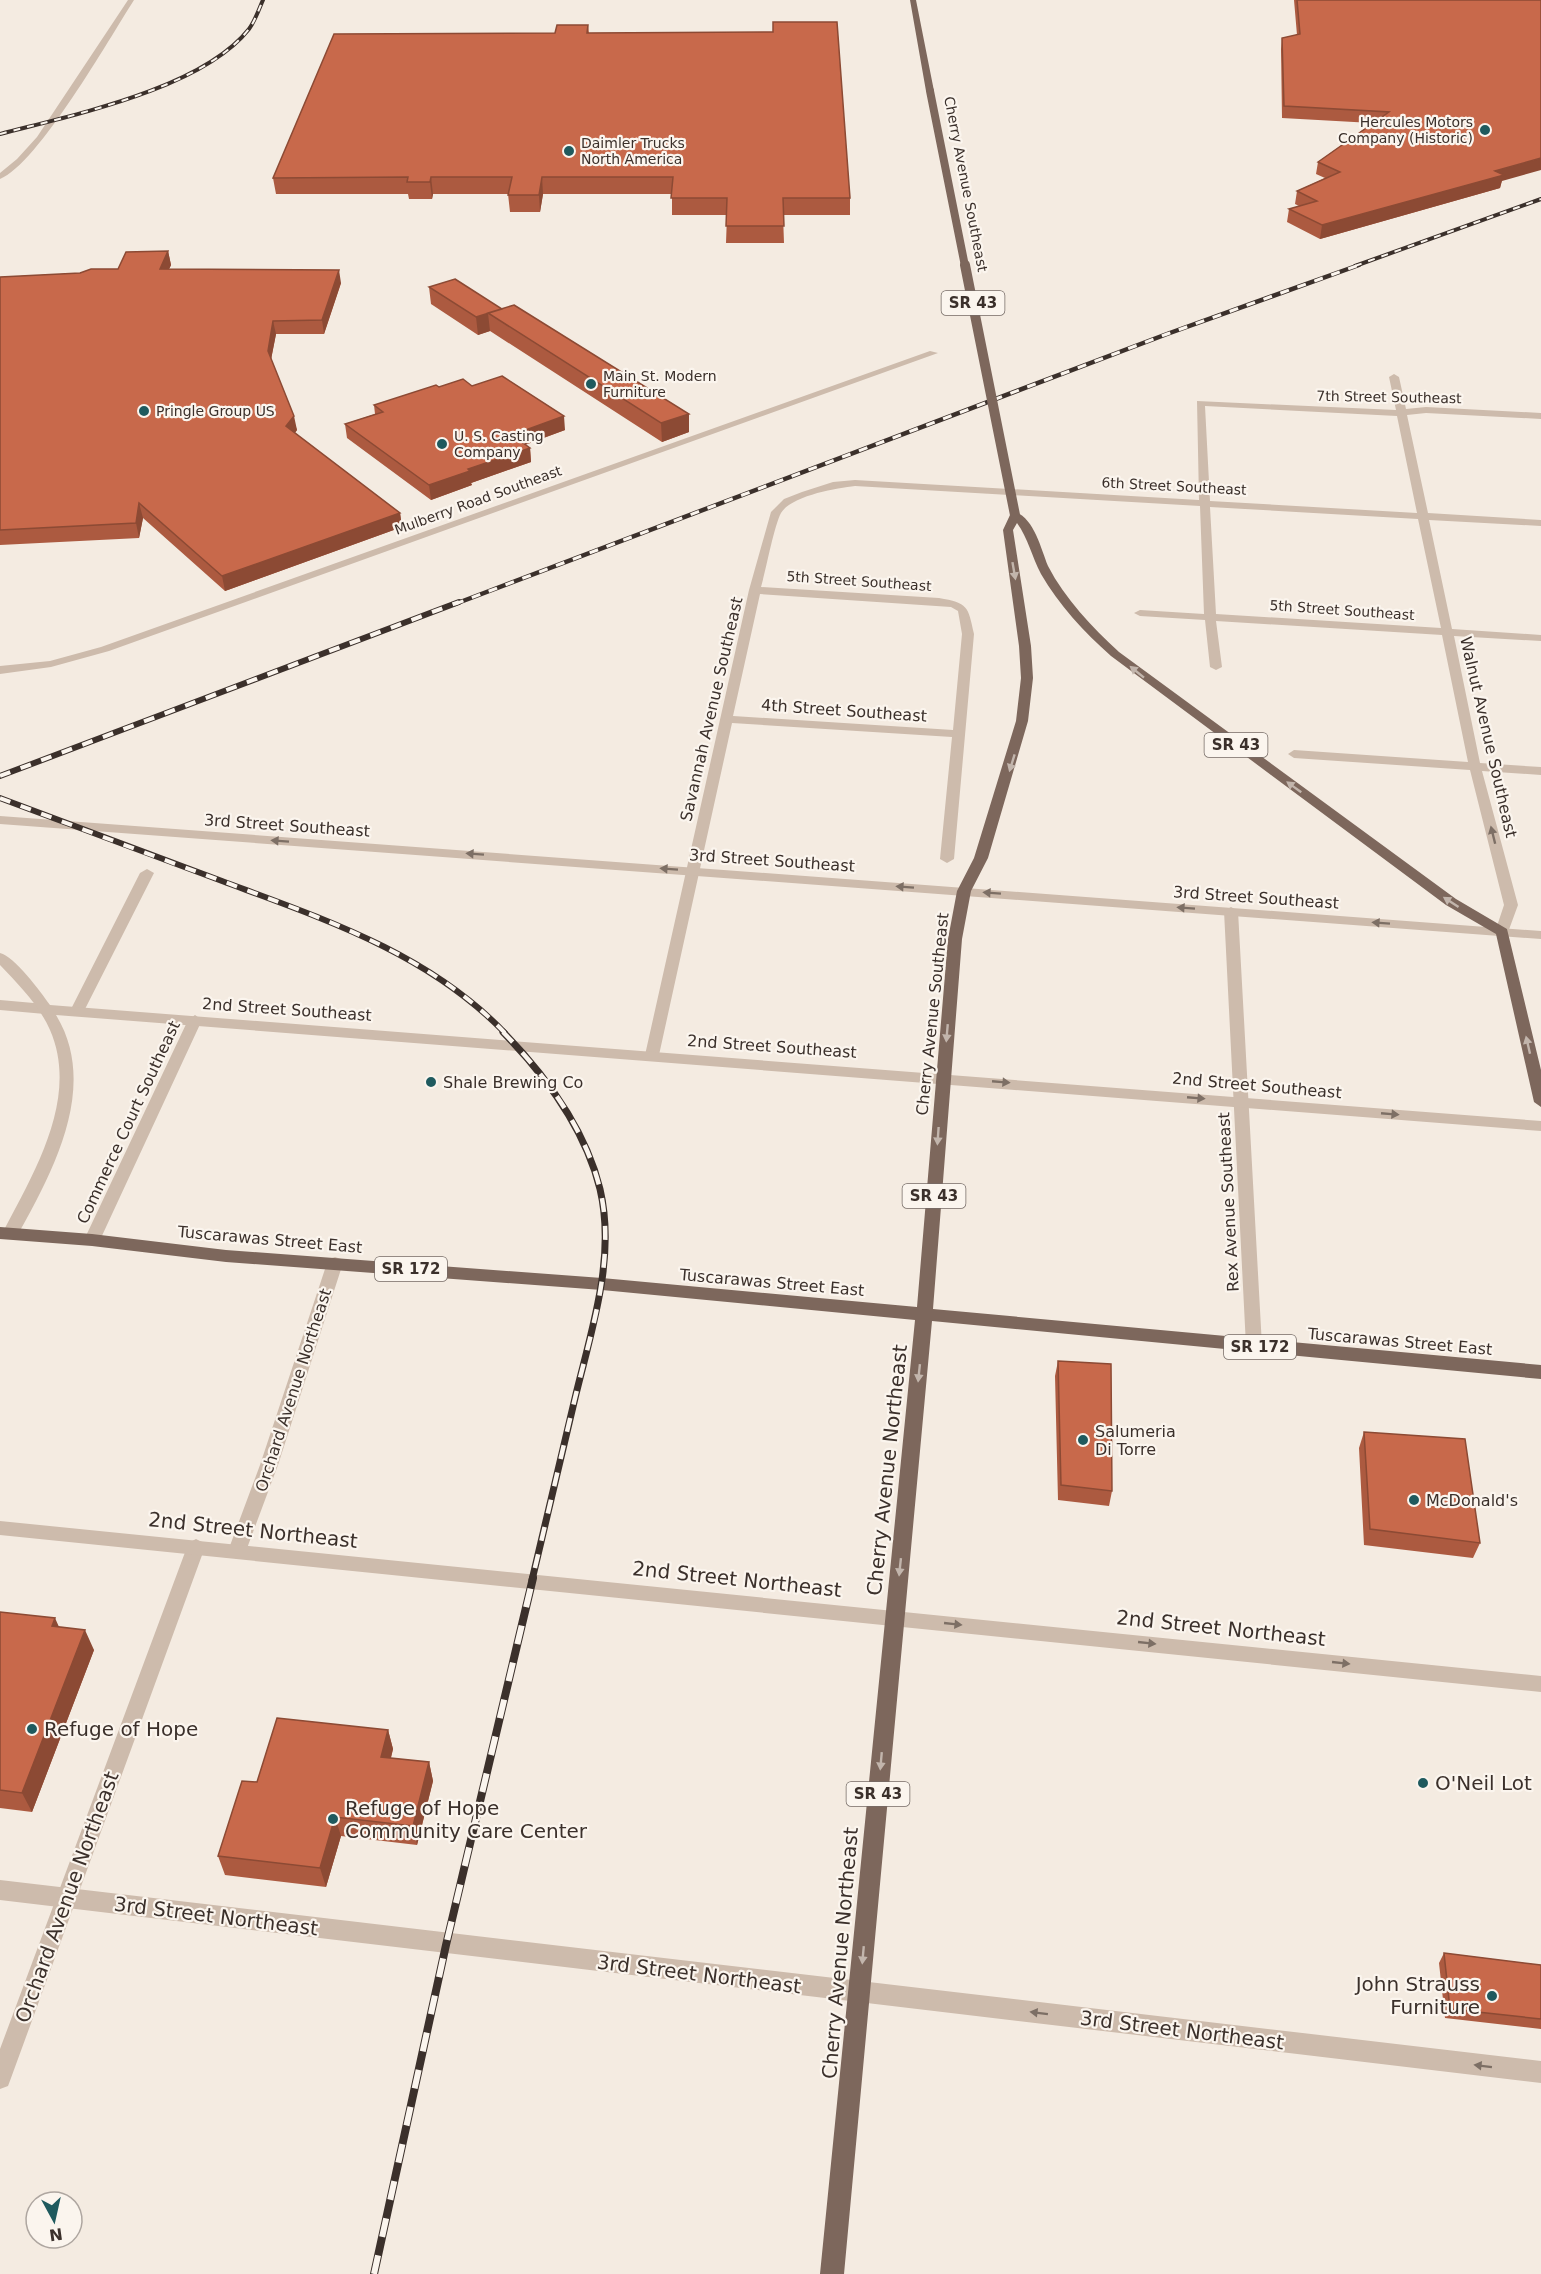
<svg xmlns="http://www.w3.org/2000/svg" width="1541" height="2274" viewBox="0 0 1541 2274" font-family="'DejaVu Sans',sans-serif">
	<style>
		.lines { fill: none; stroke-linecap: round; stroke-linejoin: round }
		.minor { fill: #cdbbac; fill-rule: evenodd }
		.tertiary { fill: #cdbbac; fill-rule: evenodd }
		.primary { fill: #7d675c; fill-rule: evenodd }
		.rail-far4-casing { stroke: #3b302b; stroke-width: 4 }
		.rail-far3-casing { stroke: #3b302b; stroke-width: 4.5 }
		.rail-far2-casing { stroke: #3b302b; stroke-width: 6 }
		.rail-far1-casing { stroke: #3b302b; stroke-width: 7 }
		.rail-casing { stroke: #3b302b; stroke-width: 8 }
		.rail-far4 { stroke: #fbf5ee; stroke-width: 2; stroke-dasharray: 7; stroke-linecap: butt }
		.rail-far3 { stroke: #fbf5ee; stroke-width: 3; stroke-dasharray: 9; stroke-linecap: butt }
		.rail-far2 { stroke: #fbf5ee; stroke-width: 4; stroke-dasharray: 11; stroke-linecap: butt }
		.rail-far1 { stroke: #fbf5ee; stroke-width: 4.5; stroke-dasharray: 14; stroke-linecap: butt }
		.rail { stroke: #fbf5ee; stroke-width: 6; stroke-dasharray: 19; stroke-linecap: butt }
		.primary-bridge-far1 { stroke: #7d675c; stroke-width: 8 }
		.primary-bridge { stroke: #7d675c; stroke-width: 10 }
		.wall { fill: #ac5a40 }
		.shaded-wall { fill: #8c4a34 }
		.building { fill: #c8694b; stroke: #8c4a34; stroke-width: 1.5 }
		.oneway { fill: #c2b5ac }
		.oneway2 { fill: #7d6f65 }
		.poi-dot { fill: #1f5a5e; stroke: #fbf5ee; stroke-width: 2 }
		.labels { text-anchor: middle; stroke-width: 4.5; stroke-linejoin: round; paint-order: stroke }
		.far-poi-label { font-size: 14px; fill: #3b302b; stroke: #fbf5ee; text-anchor: start }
		.far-street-label { font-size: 14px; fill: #3b302b; stroke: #fbf5ee }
		.shield { fill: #fbf5ee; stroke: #756b66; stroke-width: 1.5 }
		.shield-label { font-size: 15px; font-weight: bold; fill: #3b302b }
		.street-label { font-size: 16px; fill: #3b302b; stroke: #fbf5ee }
		.poi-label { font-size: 16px; fill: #3b302b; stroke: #fbf5ee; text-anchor: start }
		.near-street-label { font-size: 20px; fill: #3b302b; stroke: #fbf5ee }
		.near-poi-label { font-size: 20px; fill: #3b302b; stroke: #fbf5ee; text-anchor: start }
	</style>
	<rect width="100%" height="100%" fill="#f4ebe1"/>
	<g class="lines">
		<path class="minor" d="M930 351 938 353 109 651 51 667 0 674V666L50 661 101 647Z
			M1394 374 1399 377 1406 409 1426 407 1541 413V419L1426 413 1407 415 1428 513 1541 520V526L1429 520 1452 629 1541 635V641L1454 636 1480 763 1541 767V775L1482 771 1518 905 1507 935 1502 936 1495 932 1504 905 1470 770 1294 758 1288 754 1294 750 1468 762 1442 635 1216 621 1222 667 1216 670 1210 667 1205 620 1140 616 1134 613 1140 610 1204 614 1200 506 855 486C836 488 791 496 781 513 774 526 766 570 761 587L939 598C968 603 968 606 974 634L954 859 947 863 940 859 952 737 732 723 659 1055 657 1058H647L645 1055 749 590 771 512 784 499 802 492 833 482 855 480 1199 500 1197 401 1396 410 1389 377ZM1205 406 1397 416 1417 513 1210 501ZM1210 507 1418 519 1441 628 1216 614ZM760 594 951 607 958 611 962 634 953 730 733 716Z
			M147 869 154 873 84 1011 82 1014H72L70 1011 140 873Z
			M1231 907 1238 911 1262 1346 1260 1351 1254 1352 1248 1351 1246 1346 1224 911Z
			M0 1000 45 1004 52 1009 45 1014 0 1010Z
			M195 1015 202 1020 100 1240 98 1244H86L84 1240 188 1020Z
			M335 1257 341 1259 343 1263 278 1465 246 1551 243 1556 237 1559 231 1556 228 1551 260 1465 327 1263 329 1259Z
			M196 1539 202 1542 205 1547 11 2078 8 2086 0 2089V2049L187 1547 190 1542Z"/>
		<path class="tertiary" d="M128 0H134C109 39 38 164 0 179V173L17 159 37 137Z
			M0 816 1541 931V939L0 824Z
			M0 953C15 957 40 991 50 1005L1541 1121V1131L56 1015C100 1087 52 1173 16 1238H4L2 1234C33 1174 80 1099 50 1030 39 1005 19 985 0 965Z
			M0 1521 1541 1676V1692L0 1535Z
			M0 1880 1541 2061V2083L0 1900Z"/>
		<path class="primary" d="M910 0H916L934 91 930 93 926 91Z
			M1015 512C1034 518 1041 549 1048 566 1065 599 1092 627 1119 652L1456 899 1507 929 1541 1070V1107L1534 1102 1496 934 1446 905 1111 656C1084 632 1059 605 1041 574 1032 557 1028 538 1017 523L1013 530 1031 646 1033 678 1028 721 988 858 971 891 962 939 933 1309 1541 1365V1379L932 1321 844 2274H820L915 1320 602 1290 226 1262 92 1246 0 1239V1227L92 1234 226 1250 602 1278 917 1307 948 939 957 891 974 858 1016 721 1021 678 1019 646 1003 530 1010 515Z"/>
		<g class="rail-far4-casing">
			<path id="rail-far4" d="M0 134C72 115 202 89 249 29 255 21 259 9 263 0
				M1355 266 1541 199"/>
		</g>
		<g class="rail-far3-casing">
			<path id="rail-far3" d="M455 604 1167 334 1359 265"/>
		</g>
		<g class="rail-far2-casing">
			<path id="rail-far2" d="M0 776 459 602
				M0 798C74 826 148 854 222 881 324 919 428 953 505 1033"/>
		</g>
		<g class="rail-far1-casing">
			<path id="rail-far1" d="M503 1032C546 1076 585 1128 600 1189 616 1257 592 1328 576 1394 561 1456 547 1518 532 1580"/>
		</g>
		<g class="rail-casing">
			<path id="rail" d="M374 2274 446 1945 533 1578"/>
		</g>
		<use href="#rail-far4" class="rail-far4"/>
		<use href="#rail-far3" class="rail-far3"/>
		<use href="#rail-far2" class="rail-far2"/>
		<use href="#rail-far1" class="rail-far1"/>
		<use href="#rail" class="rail"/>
		<path class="primary-bridge-far1" d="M930 91 965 266"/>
		<path class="primary-bridge" d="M965 265 1015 515"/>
	</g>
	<path class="wall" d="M1294 0H1541L1500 188 1320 239 1287 222 1289 209 1299 206 1295 204 1297 191 1325 178 1316 174 1318 162 1372 123 1282 118 1281 49 1282 38 1297 35Z
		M588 25 589 33 850 198V215H783L784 243H726L727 215H672V194H543L540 212H510L508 194H433L432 199H409L408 194H276L273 178 555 33Z
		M168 251 171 265 169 269 341 283 324 334H276L271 359 297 430 295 433 400 513 402 527 225 591 143 518 139 538 0 545V277L80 273 118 269Z
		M429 287 502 309 689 414V432L662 442 490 331 478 335 431 304Z
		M472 386 565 430 525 445 530 448 531 462 471 483 472 485 431 500 347 438 345 424 375 414 374 405 439 387Z
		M1058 1361 1112 1491 1109 1506 1058 1500 1055 1376Z
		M1364 1432 1480 1543 1473 1558 1364 1545 1359 1448Z
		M0 1612 59 1627 94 1650 32 1812 0 1808Z
		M388 1730 393 1749 391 1758 429 1762 433 1781 417 1845 341 1836 326 1887 225 1875 218 1856 257 1782Z
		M1444 1953 1541 1965V2029L1445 2018 1439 1963Z"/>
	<path class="shaded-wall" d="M1541 158V170L1502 181 1500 188 1320 239 1322 225 1495 171Z
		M431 177 433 194 432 199 430 182Z
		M542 177 543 194 540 212 539 195Z
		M168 251 171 265 163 282 160 269Z
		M339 270 341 283 324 334 322 320Z
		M488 313 490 331 478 335 476 317Z
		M273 321 276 334 270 365 268 351Z
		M689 414V432L662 442 661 423Z
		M294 416 297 430 289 440 286 426Z
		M564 416 565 430 513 449 512 435Z
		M530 448 531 462 471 483 472 485 431 500 429 485 468 469Z
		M139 503 143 518 139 538 136 523Z
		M400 513 402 527 225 591 222 576Z
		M55 1618 64 1638 52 1626Z
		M85 1630 94 1650 32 1812 22 1793Z
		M388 1730 393 1749 386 1776 381 1757Z
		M429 1762 433 1781 417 1845 413 1826Z
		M335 1817 341 1836 326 1887 320 1868Z"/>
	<path class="building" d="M1297 0H1541V158L1495 171 1504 175 1322 225 1289 209 1317 201 1297 191 1340 172 1318 162 1389 112 1284 106 1282 38 1300 34Z
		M773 22H837L850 198H783L784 226H726L727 198H671L673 177H542L539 195H508L512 177H431L430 182H407L408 177 273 178 334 34 555 33 557 25H588L587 33 773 32Z
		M168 251 160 269 339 270 322 320 273 321 268 351 294 416 286 426 400 513 222 576 139 503 136 523 0 530V277L80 273 91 269H118L126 252Z
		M455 279 502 309 476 317 429 287Z
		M514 305 689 414 661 423 488 313Z
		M502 376 564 416 512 435 530 448 468 469 470 471 429 485 345 424 383 412 374 405 436 385 439 387 463 379 472 386Z
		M1058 1361 1111 1364 1112 1491 1061 1485Z
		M1364 1432 1465 1439 1480 1543 1370 1529Z
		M0 1612 55 1618 52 1626 85 1630 22 1793 0 1790Z
		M277 1718 388 1730 381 1757 429 1762 413 1826 335 1817 320 1868 218 1856 242 1781 257 1782Z
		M1444 1953 1541 1965V2019L1450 2009Z"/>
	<defs><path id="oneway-solid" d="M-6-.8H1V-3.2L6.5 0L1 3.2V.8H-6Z" transform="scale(1.5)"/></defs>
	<g class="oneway">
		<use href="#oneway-solid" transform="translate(1014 571) rotate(80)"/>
		<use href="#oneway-solid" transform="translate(1137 672) rotate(-141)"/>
		<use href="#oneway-solid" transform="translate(1012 763) rotate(107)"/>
		<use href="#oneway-solid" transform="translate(1294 787) rotate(-144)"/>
		<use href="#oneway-solid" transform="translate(1451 902) rotate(-147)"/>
		<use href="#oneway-solid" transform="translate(947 1033) rotate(95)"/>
		<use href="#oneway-solid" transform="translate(1528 1045) rotate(-103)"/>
		<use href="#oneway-solid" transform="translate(938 1136) rotate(94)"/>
		<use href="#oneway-solid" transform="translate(919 1373) rotate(96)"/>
		<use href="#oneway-solid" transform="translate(900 1567) rotate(96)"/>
		<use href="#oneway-solid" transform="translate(881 1761) rotate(95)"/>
		<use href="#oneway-solid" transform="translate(863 1955) rotate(95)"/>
	</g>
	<g class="oneway2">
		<use href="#oneway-solid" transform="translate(1493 835) rotate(-104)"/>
		<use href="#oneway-solid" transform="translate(280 841) rotate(-176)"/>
		<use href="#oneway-solid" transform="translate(475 854) rotate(-176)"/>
		<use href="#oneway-solid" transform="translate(669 869) rotate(-176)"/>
		<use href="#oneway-solid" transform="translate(905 887) rotate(-176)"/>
		<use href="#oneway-solid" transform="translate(992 893) rotate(-176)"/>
		<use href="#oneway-solid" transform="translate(1186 908) rotate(-176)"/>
		<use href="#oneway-solid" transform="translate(1381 923) rotate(-176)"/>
		<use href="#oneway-solid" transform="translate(1001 1082) rotate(5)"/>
		<use href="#oneway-solid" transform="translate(1196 1098) rotate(5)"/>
		<use href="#oneway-solid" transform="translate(1390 1114) rotate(5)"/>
		<use href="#oneway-solid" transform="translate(953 1624) rotate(6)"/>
		<use href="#oneway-solid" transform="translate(1147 1643) rotate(6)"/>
		<use href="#oneway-solid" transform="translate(1341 1663) rotate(6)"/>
		<use href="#oneway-solid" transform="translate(1039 2013) rotate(-173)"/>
		<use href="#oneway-solid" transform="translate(1483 2066) rotate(-173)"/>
	</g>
	<g class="poi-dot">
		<circle cx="1485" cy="130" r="6"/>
		<circle cx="569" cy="151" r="6"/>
		<circle cx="591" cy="384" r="6"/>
		<circle cx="144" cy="411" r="6"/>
		<circle cx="442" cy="444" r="6"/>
		<circle cx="431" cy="1082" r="6"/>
		<circle cx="1083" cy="1440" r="6"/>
		<circle cx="1414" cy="1500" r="6"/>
		<circle cx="32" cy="1729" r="6"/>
		<circle cx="1423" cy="1783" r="6"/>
		<circle cx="333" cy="1819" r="6"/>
		<circle cx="1492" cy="1996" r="6"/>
	</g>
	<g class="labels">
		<g class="far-poi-label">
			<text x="1473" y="127" text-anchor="end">Hercules Motors<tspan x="1473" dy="16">Company (Historic)</tspan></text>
			<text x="581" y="148">Daimler Trucks<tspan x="581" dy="16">North America</tspan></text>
			<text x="603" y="381">Main St. Modern<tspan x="603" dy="16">Furniture</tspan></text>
			<text x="156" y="416">Pringle Group US</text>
			<text x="454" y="441">U. S. Casting<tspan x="454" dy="16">Company</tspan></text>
		</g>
		<g class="far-street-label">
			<text transform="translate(966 184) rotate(79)" y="5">Cherry Avenue Southeast</text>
			<text transform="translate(1389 397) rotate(1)" y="5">7th Street Southeast</text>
			<text transform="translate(1174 486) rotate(3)" y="5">6th Street Southeast</text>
			<text transform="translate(478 500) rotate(-20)" y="5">Mulberry Road Southeast</text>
			<text transform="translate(859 581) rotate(4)" y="5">5th Street Southeast</text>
			<text transform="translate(1342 610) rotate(4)" y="5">5th Street Southeast</text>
		</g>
		<g class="shield">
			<rect x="941.5" y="291" width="63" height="24" rx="4.5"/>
			<rect x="1204.5" y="733" width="63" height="24" rx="4.5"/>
			<rect x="902.5" y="1184" width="63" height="24" rx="4.5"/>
			<rect x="375" y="1257" width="72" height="24" rx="4.5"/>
			<rect x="1224" y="1335" width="72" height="24" rx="4.5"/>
			<rect x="846.5" y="1782" width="63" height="24" rx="4.5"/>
		</g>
		<g class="shield-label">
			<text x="973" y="308">SR 43</text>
			<text x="1236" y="750">SR 43</text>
			<text x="934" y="1201">SR 43</text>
			<text x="411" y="1274">SR 172</text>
			<text x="1260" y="1352">SR 172</text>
			<text x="878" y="1799">SR 43</text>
		</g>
		<g class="street-label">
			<text transform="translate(711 709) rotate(-77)" y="6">Savannah Avenue Southeast</text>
			<text transform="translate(844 710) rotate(4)" y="6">4th Street Southeast</text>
			<text transform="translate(1489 737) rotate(77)" y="6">Walnut Avenue Southeast</text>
			<text transform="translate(287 825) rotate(4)" y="6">3rd Street Southeast</text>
			<text transform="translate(772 860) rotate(4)" y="6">3rd Street Southeast</text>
			<text transform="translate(1256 897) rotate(4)" y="6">3rd Street Southeast</text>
			<text transform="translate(287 1009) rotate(4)" y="6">2nd Street Southeast</text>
			<text transform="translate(932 1014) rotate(-84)" y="6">Cherry Avenue Southeast</text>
			<text transform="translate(772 1046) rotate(4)" y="6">2nd Street Southeast</text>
			<text transform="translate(1257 1085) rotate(5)" y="6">2nd Street Southeast</text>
			<text transform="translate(128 1122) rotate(-65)" y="6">Commerce Court Southeast</text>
			<text transform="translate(1228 1202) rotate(-93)" y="6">Rex Avenue Southeast</text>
			<text transform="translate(270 1239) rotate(5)" y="6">Tuscarawas Street East</text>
			<text transform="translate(772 1282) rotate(5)" y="6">Tuscarawas Street East</text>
			<text transform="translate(1400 1341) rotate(5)" y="6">Tuscarawas Street East</text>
			<text transform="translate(293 1390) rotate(-72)" y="6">Orchard Avenue Northeast</text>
		</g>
		<g class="poi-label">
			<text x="443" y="1088">Shale Brewing Co</text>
			<text x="1095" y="1437">Salumeria<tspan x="1095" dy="18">Di Torre</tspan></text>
			<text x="1426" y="1506">McDonald's</text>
		</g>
		<g class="near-street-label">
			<text transform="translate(887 1470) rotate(-84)" y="7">Cherry Avenue Northeast</text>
			<text transform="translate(253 1530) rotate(6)" y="7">2nd Street Northeast</text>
			<text transform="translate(737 1579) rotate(6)" y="7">2nd Street Northeast</text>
			<text transform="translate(1221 1628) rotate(6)" y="7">2nd Street Northeast</text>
			<text transform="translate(67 1897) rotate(-70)" y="7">Orchard Avenue Northeast</text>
			<text transform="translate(216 1916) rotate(7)" y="7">3rd Street Northeast</text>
			<text transform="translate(840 1953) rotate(-85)" y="7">Cherry Avenue Northeast</text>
			<text transform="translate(699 1974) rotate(7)" y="7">3rd Street Northeast</text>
			<text transform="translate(1182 2030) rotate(7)" y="7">3rd Street Northeast</text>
		</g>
		<g class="near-poi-label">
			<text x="44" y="1736">Refuge of Hope</text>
			<text x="1435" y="1790">O'Neil Lot</text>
			<text x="345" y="1815">Refuge of Hope<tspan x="345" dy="23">Community Care Center</tspan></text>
			<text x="1480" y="1991" text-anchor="end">John Strauss<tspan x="1480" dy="23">Furniture</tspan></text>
		</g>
	</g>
	<g transform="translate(54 2220) rotate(172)"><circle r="28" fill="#fbf5ee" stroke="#aea6a0" stroke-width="1.5"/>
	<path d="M0-4.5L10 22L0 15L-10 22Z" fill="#1f5a5e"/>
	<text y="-9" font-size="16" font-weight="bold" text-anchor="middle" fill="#3b302b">N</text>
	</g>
</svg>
